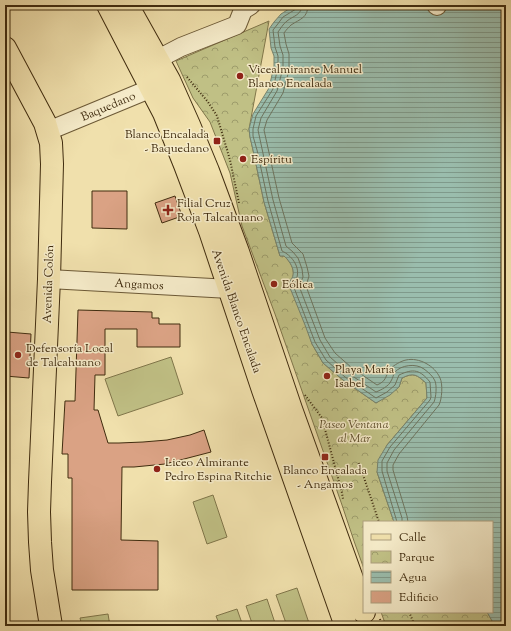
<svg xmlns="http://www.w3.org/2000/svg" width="511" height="631" viewBox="0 0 511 631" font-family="'Sorts Mill Goudy',serif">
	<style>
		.park { fill: url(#park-crowns); stroke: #80764a }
		.garden { fill: #c0c085; stroke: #80764a }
		.water { fill: url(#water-rules); stroke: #76836e }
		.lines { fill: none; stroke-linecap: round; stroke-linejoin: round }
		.shore { stroke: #6d745e; stroke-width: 1 }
		.building { fill: #daa284; stroke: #402c0f }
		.minor-casing { stroke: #6c5936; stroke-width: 20 }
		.major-casing { stroke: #402c0f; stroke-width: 24 }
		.path { stroke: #402c0f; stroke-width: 2; stroke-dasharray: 1 2; stroke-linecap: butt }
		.minor { stroke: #f5ebc9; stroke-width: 18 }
		.major { stroke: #f0e0ac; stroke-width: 22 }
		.poi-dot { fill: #8f2418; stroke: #f5ebc9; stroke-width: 1.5 }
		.labels { text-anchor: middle; stroke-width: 3; stroke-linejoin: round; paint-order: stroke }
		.poi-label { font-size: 12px; fill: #402c0f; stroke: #f5ebc9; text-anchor: start }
		.street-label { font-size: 12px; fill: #402c0f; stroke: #f5ebc9 }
		.park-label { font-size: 12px; font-style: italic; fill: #5a4a27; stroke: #f5ebc9 }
	</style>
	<defs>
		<pattern id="park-crowns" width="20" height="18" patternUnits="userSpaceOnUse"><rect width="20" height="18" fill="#c0c085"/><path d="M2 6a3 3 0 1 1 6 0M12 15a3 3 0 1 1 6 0" fill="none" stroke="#9d9c6b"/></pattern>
		<pattern id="water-rules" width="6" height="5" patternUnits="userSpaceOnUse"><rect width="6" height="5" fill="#9abdad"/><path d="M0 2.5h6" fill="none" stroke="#7f9a8b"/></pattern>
	</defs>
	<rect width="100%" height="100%" fill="#f0e0ac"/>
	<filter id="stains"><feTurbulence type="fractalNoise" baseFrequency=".005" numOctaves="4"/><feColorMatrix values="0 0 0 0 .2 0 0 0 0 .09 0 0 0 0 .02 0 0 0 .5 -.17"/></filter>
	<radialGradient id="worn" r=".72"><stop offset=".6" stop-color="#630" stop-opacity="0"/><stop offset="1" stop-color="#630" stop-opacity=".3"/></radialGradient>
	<path class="park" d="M269 21 249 129 250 137 253 150 264 202 280 256H284C291 262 296 271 292 280L312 344 323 363 343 380 376 403 399 387 402 378C414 372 417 375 426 383L427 398 387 445 377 472 394 522H364V569L354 541 342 505 275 314 242 226 230 173 210 122 193 98 176 61Z
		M381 612H487L495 626H386Z"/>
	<path class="garden" d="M171 357 183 394 118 416 105 379Z
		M213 495 227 537 207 544 193 502Z
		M297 588 310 626H287L276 595Z
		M267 599 276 626H253L246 606Z
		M237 609 243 626H220L216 616Z
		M108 614 110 626H82L80 618Z"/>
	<path class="water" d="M295 5H506V626H495L487 612H492V522H394L377 472 378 460 387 445 427 398 426 383C417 375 414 372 402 378L399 387 390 395 376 403 343 380 323 363 312 344 305 325 288 283C298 275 292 263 284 256H280L264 202 253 150 250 137 249 129 253 114 269 88 274 66V56L271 48 269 29 274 22 281 14Z"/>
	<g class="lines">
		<path class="shore" d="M297 5 296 9 283 17 277 25 273 30 275 47 278 56V67L273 89 256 116 253 129V136L257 150 268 201 282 251C291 255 300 266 297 277 297 280 295 283 293 285L315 342 326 360 345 377 376 398 387 392 395 385 399 375C414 368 420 370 430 382L431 397 430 400 390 447 382 461V471L397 522
			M302 5C302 15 293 16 287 21 283 24 281 28 278 32L280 46 283 55V68L277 91 261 118 258 130 273 200 286 246 293 252 298 258 302 269 303 277 299 286 320 340 330 357 348 373 376 392C381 390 389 386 391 381 393 378 393 375 395 372 401 365 416 363 424 369 428 372 433 376 435 381 437 386 436 397 434 402L394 450 387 463V471L402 518V522
			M308 5C308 18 300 19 291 25 289 27 286 30 284 33L286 44 289 54V70L283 93 267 120 264 130 279 198 292 243 303 254 307 267 309 276 306 286 325 338 335 353 352 368 377 385C387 381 385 376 390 369 394 365 401 361 406 360 419 357 435 366 440 378 443 384 442 399 439 405L399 454 393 465V470L407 516 408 522"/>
	</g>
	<path class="building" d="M92 191H127V229L92 228Z
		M175 196 182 216 162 223 155 203Z
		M78 310 152 312V318H159V324H180V347H137V329H105V375H95L94 410H98L108 443H119L143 442 167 440 190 435 204 430 211 452 165 464 134 467H122L121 540 158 541V590H72V478H68V454H62L65 401H75Z
		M7 332 31 334 29 378 5 376Z"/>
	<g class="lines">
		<g class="minor-casing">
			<path id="minor" d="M436 5 437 6
				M158 59 181 47 237 25 243 10 251 5
				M48 131 152 88 163 83
				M49 279 230 289"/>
		</g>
		<g class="major-casing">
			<path id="major" d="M108 5 164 113 185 165 210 231 263 390 346 626
				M127 5 169 80 189 125 208 171 238 252 291 409 364 612
				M5 48 45 123 51 143 52 164 49 279 40 482 39 512 40 542 42 570 51 626"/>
		</g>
		<path class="path" d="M187 77 208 102 217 116 230 160 239 203
			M305 395 322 418 342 493 343 499
			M359 463 379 522
			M409 612 415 626
			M380 619 382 626
			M403 626 413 622"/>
		<use href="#minor" class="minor"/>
		<use href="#major" class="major"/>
	</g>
	<g class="poi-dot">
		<circle cx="240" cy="76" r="4"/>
		<rect x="213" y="137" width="8" height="8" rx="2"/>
		<circle cx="243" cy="159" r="4"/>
		<path d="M166 204h4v4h4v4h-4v4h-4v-4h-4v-4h4z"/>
		<circle cx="274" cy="284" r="4"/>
		<circle cx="18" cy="355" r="4"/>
		<circle cx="327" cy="376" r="4"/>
		<rect x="321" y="453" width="8" height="8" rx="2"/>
		<circle cx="157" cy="469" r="4"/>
	</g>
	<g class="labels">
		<g class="poi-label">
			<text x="248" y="73">Vicealmirante Manuel<tspan x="248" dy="14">Blanco Encalada</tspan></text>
			<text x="209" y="138" text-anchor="end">Blanco Encalada<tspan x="209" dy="14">- Baquedano</tspan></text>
			<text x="251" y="163">Espíritu</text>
			<text x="177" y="207">Filial Cruz<tspan x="177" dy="14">Roja Talcahuano</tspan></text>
			<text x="282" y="288">Eólica</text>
			<text x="26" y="352">Defensoría Local<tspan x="26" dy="14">de Talcahuano</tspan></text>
			<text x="335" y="373">Playa María<tspan x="335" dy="14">Isabel</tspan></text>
			<text x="165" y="466">Liceo Almirante<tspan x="165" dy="14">Pedro Espina Ritchie</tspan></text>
			<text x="325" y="474" text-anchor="middle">Blanco Encalada<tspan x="325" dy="14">- Angamos</tspan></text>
		</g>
		<g class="street-label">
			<text transform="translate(108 106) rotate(-23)" y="4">Baquedano</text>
			<text transform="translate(48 284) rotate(-88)" y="4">Avenida Colón</text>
			<text transform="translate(139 284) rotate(3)" y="4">Angamos</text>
			<text transform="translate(237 311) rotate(71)" y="4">Avenida Blanco Encalada</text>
		</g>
		<g class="park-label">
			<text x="354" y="428">Paseo Ventana<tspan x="354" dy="14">al Mar</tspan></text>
		</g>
	</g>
	<rect width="511" height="631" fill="none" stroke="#f0e0ac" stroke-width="20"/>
	<rect x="6" y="6" width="499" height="619" fill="none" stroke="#402c0f" stroke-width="2"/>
	<rect x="10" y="10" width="491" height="611" fill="none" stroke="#402c0f"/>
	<rect x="363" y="521" width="130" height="92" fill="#f5ebc9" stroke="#ad9f7f"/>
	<rect x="371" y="534" width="20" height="6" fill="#f0e0ac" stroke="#ad9f7f"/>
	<text x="399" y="541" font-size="12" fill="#402c0f">Calle</text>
	<rect x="371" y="551" width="20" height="12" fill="url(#park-crowns)" stroke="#ad9f7f"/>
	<text x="399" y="561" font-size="12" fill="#402c0f">Parque</text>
	<rect x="371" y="571" width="20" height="12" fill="url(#water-rules)" stroke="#ad9f7f"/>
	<text x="399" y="581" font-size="12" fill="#402c0f">Agua</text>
	<rect x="371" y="591" width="20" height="12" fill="#daa284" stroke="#ad9f7f"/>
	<text x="399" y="601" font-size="12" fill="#402c0f">Edificio</text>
	<rect width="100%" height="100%" filter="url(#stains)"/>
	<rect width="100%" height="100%" fill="url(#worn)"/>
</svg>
